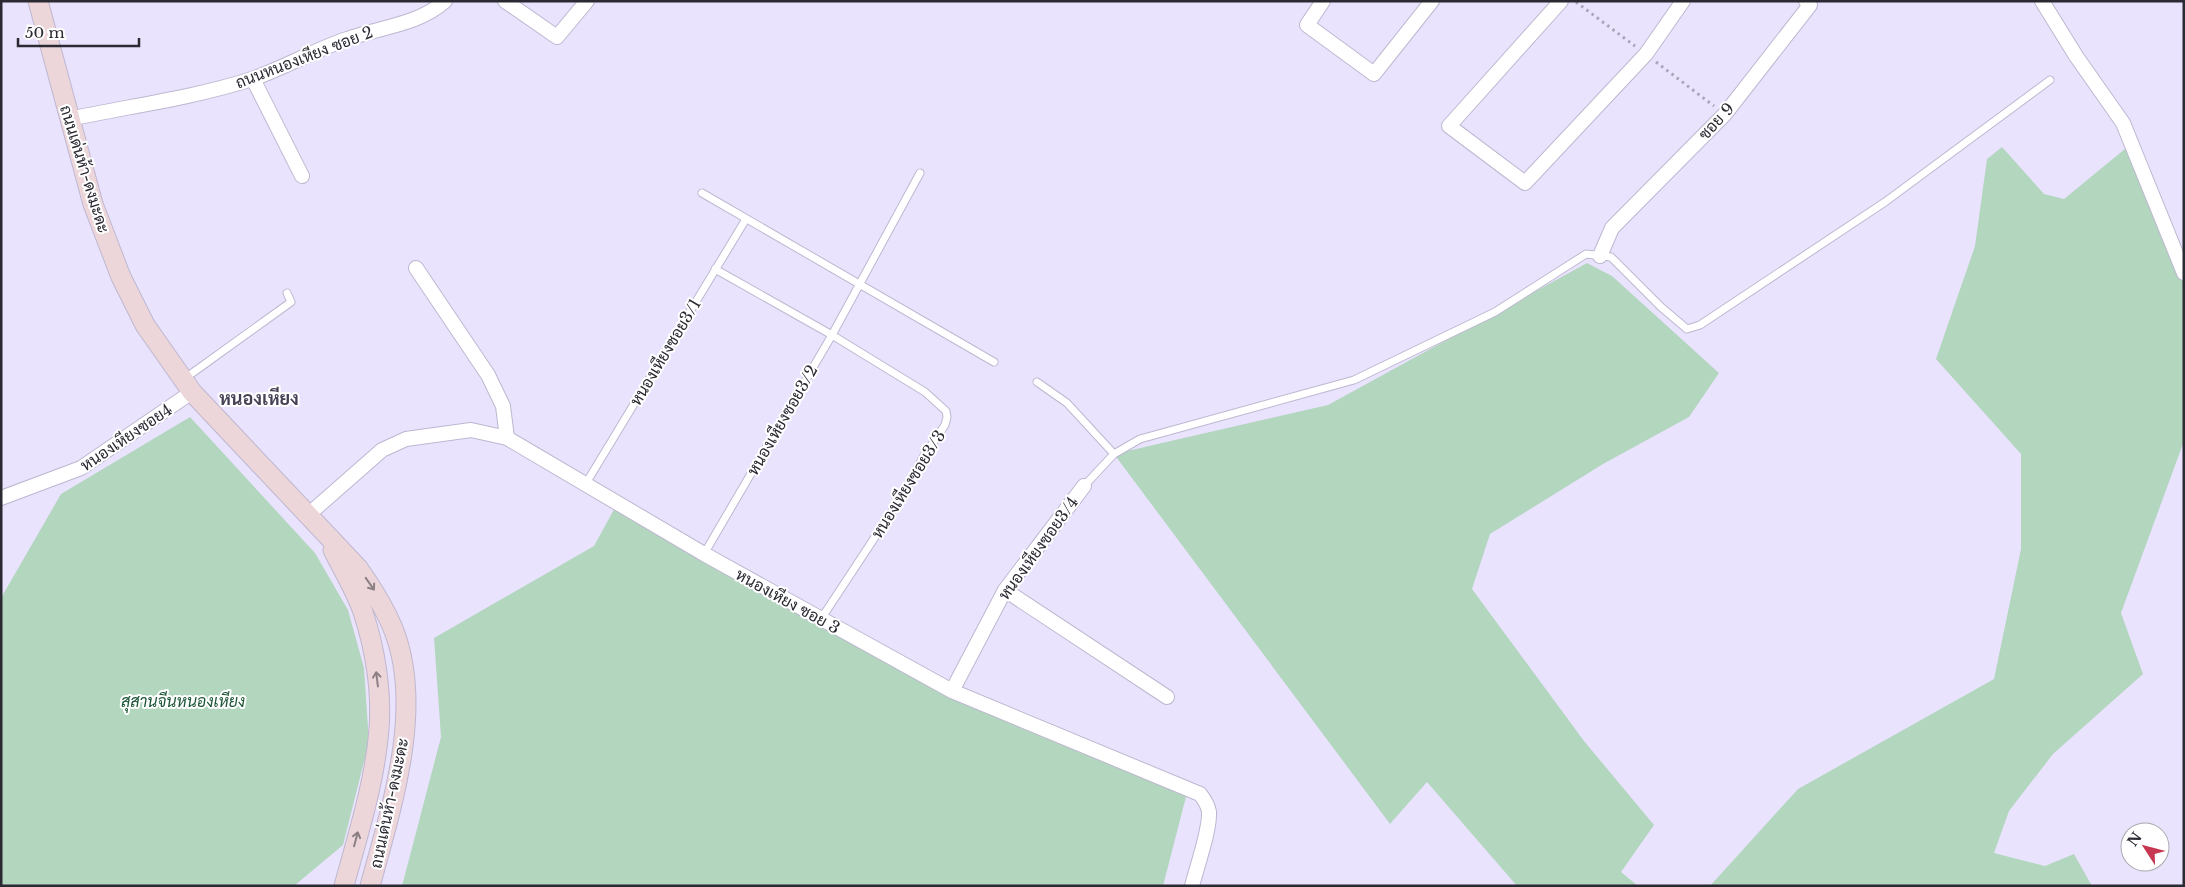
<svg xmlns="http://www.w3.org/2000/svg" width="2185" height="887" viewBox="0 0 2185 887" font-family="'Libre Baskerville',Sarabun,serif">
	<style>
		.green { fill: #b3d6bf }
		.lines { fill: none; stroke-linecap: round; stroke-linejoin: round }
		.service-casing { stroke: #beb7d0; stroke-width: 9 }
		.minor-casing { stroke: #beb7d0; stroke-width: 16 }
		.secondary-casing { stroke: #beb7d0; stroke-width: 21 }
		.path { stroke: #aba5ba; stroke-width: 3; stroke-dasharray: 2.5 4; stroke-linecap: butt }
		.service { stroke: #fff; stroke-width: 7 }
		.minor { stroke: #fff; stroke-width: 14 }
		.secondary { stroke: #ecd6d9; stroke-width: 19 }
		.oneway { stroke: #8c8086 }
		.labels { text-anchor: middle; stroke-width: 4; stroke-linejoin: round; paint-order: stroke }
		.street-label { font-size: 16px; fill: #2b2932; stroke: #fff }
		.park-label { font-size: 16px; font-style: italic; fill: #1c5536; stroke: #fff }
		.neighbourhood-label { font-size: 18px; font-weight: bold; fill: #464055; stroke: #fff }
	</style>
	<rect width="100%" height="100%" fill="#eae3fe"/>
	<path class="green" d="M2131 144 2184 268V441L2121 613 2143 674 2053 754 2009 811 1994 853 2045 866 2074 854 2092 886H1710L1798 789 1994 679 2021 549V454L1936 359 1975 246 1987 159 2002 147 2044 194 2064 199Z
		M1587 263 1612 276 1719 373 1689 417 1603 464 1490 534 1472 589 1584 741 1654 825 1621 872 1638 886H1517L1427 782 1390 824 1114 454 1328 405Z
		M190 417 315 553 348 610 364 668 369 742 343 845 294 886H1V598L61 494Z
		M617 504 966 697 1188 789 1163 886H402L441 737 434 638 594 546Z"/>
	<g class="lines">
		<g class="service-casing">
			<path id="service" d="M702 193 994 362
				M715 269 832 335 925 392 946 411 947 417 945 425 922 459 904 493 821 619
				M184 379 291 302 287 293
				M1037 382 1067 403 1114 454
				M585 485 746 219
				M1084 486 1114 454 1140 439 1354 380 1495 312 1586 254 1611 257 1661 307 1687 329 1700 325 1885 202 2050 80
				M704 554 832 335 920 173"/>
		</g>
		<g class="minor-casing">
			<path id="minor" d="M505 1 557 37 587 1
				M1323 1 1307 25 1374 74 1432 1
				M1561 1 1449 126 1525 183 1646 54 1683 1
				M2042 1 2076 56 2123 123 2184 273
				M253 79 302 176
				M69 119C130 106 193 98 252 79 284 68 314 50 347 39 380 27 418 25 445 1
				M1600 256 1612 228 1725 114 1810 5 1806 1
				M416 268 488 375 503 406 507 438
				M1 498 81 468 192 392
				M308 515 382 450 406 439 471 430 507 438 704 554 952 691 1200 794C1204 799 1208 805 1209 812 1210 830 1197 866 1192 886
				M1005 590 1167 697
				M952 691 1005 590 1084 486"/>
		</g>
		<g class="secondary-casing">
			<path id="secondary" d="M38 1 93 204 121 277 145 325 192 392 358 568C373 589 385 608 394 631 424 709 391 809 370 886
				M333 550C343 570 356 591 363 612 375 648 382 691 379 729 375 782 358 834 344 886"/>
		</g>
		<path class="path" d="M1576 2 1635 46
			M1656 62 1714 106"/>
		<use href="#service" class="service"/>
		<use href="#minor" class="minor"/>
		<use href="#secondary" class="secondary"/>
	</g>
	<defs><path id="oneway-shaft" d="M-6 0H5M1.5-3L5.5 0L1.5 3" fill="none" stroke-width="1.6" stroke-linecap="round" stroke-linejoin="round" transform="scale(1.25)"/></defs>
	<g class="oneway">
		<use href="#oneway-shaft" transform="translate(370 584) rotate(55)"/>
		<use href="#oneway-shaft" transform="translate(377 679) rotate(-97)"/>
		<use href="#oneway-shaft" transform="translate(356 839) rotate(-75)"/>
	</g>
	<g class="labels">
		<g class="street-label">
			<text transform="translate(304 57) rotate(-21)" y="6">ถนนหนองเหียง ซอย 2</text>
			<text transform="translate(1716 121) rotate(-47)" y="6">ซอย 9</text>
			<text transform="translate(85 169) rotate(73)" y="6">ถนนเด่นห้า-ดงมะดะ</text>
			<text transform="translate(665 352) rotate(-59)" y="6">หนองเหียงซอย3/1</text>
			<text transform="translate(782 420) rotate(-60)" y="6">หนองเหียงซอย3/2</text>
			<text transform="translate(126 437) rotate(-34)" y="6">หนองเหียงซอย4</text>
			<text transform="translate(908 484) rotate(-58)" y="6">หนองเหียงซอย3/3</text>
			<text transform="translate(1038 548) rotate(-54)" y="6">หนองเหียงซอย3/4</text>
			<text transform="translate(788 601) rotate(29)" y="6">หนองเหียง ซอย 3</text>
			<text transform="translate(389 803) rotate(-78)" y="6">ถนนเด่นห้า-ดงมะดะ</text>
		</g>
		<g class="park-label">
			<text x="183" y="707">สุสานจีนหนองเหียง</text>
		</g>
		<g class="neighbourhood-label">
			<text x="259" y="405">หนองเหียง</text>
		</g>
	</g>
	<rect width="2185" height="887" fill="none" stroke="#2b2932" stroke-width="5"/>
	<g transform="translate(2145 847) rotate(306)"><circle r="24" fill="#ffffff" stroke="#aaa9ad"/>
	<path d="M0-4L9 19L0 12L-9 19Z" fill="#c73751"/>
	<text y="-8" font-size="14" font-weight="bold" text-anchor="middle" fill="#2b2932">N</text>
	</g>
	<path d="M18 38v8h121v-8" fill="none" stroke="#2b2932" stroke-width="2.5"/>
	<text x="25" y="38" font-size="15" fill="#2b2932" stroke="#ffffff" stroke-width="4" paint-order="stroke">50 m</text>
</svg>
